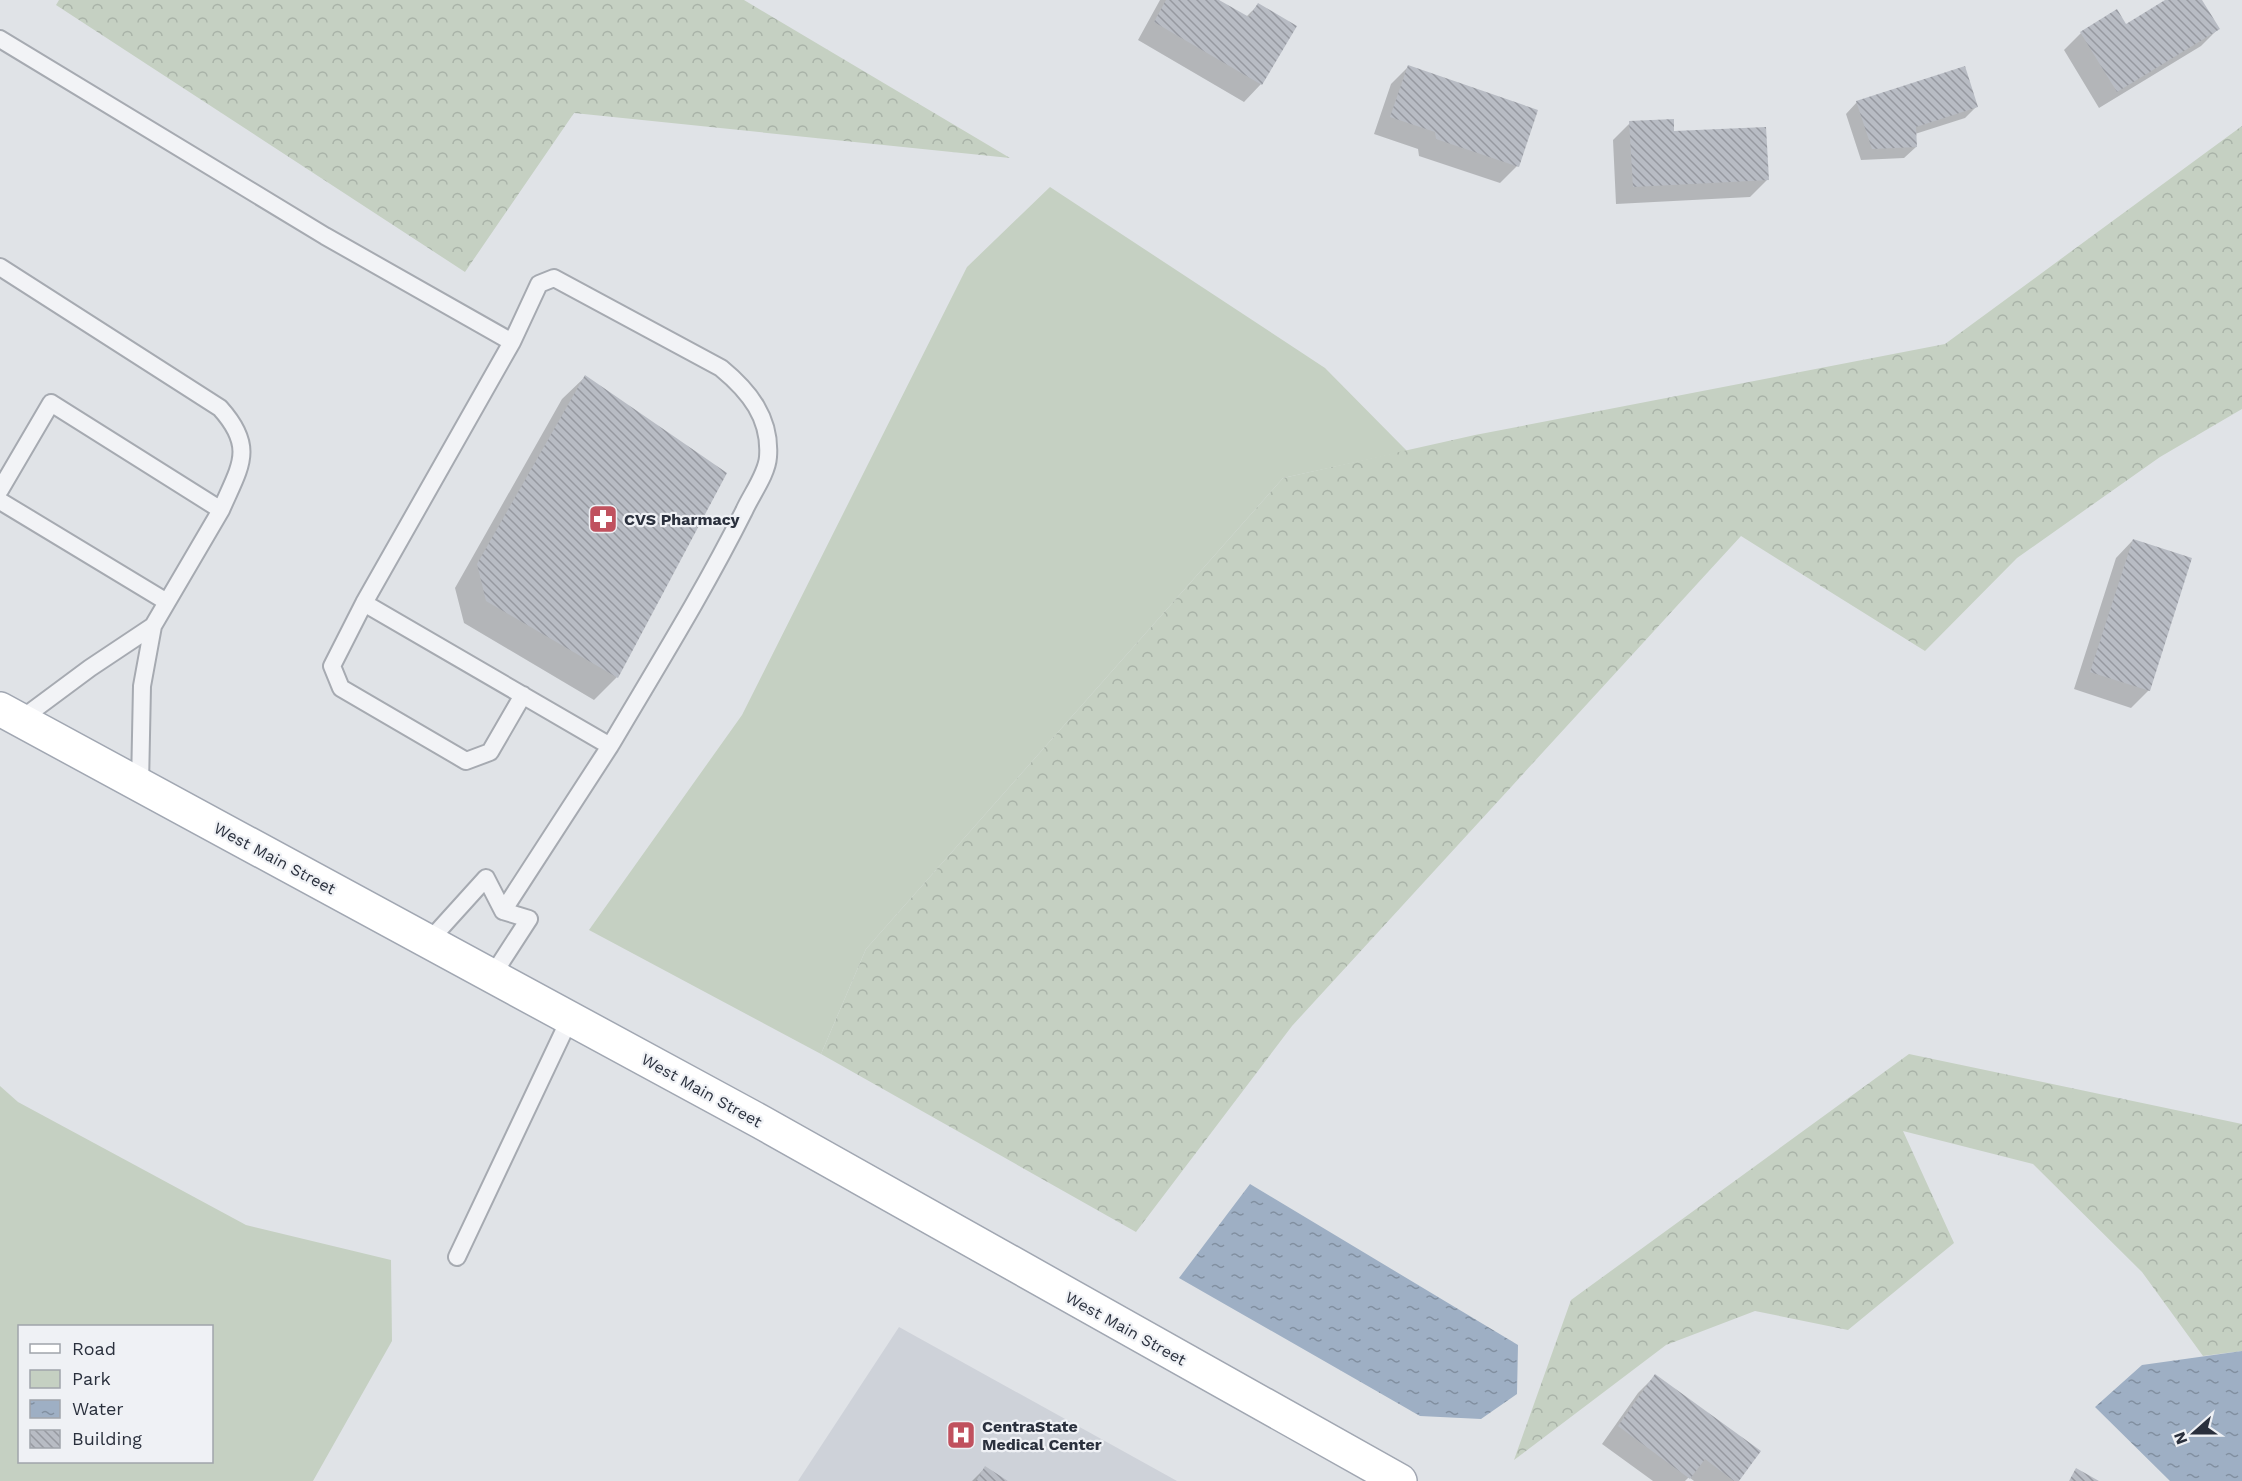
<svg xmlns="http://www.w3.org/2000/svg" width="2242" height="1481" viewBox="0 0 2242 1481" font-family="'Work Sans',sans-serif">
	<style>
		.built { fill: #ced2d9 }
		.green { fill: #c5d0c2; fill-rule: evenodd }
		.forest { fill: url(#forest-crowns) }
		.water { fill: url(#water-ripples) }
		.shadow { fill: #0003 }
		.building { fill: url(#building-back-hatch) }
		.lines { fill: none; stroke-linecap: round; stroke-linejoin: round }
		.lane-casing { stroke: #a6aab1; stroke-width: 20 }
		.primary-casing { stroke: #a1a7b2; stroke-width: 36 }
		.lane { stroke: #f2f3f6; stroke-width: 16 }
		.primary { stroke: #fff; stroke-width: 33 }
		.labels { text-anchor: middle; stroke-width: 4.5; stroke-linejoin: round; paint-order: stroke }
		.poi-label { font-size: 16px; font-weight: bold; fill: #2a303d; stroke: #eff1f5; text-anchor: start }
		.street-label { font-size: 16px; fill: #2a303d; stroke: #eff1f5 }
	</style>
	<defs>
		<pattern id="forest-crowns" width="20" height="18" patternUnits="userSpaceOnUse" patternTransform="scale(1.5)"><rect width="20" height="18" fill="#c5d0c2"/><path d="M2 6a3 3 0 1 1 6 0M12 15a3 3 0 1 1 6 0" fill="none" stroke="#a9b3a8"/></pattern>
		<pattern id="water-ripples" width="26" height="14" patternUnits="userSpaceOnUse" patternTransform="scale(1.5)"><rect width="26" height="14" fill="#9eafc4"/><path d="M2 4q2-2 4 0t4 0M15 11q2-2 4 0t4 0" fill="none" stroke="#818fa0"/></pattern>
		<pattern id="building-back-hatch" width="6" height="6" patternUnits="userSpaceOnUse" patternTransform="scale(1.5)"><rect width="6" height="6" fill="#b8bcc4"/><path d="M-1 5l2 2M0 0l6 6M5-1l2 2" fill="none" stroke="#9699a0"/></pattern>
	</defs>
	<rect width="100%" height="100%" fill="#e0e3e7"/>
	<path class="built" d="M899 1327 1177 1481H798Z"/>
	<path class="green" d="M1050 187 1325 368 1407 451 1283 478 866 949 821 1054 589 930 742 715 967 267Z
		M0 1086 18 1102 246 1225 391 1260 392 1341 313 1481H0ZM212 1326V1462H20V1326Z"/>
	<path class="forest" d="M59 0H744L1010 158 574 113 465 272 56 5Z
		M2242 126V409L2160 457 2017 558 1925 651 1741 536 1292 1026 1136 1232 821 1054 866 949 1283 478 1475 435 1945 344Z
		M1909 1054 2242 1124V1351L2203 1356 2142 1272 2033 1164 1903 1131 1954 1243 1848 1330 1755 1311 1666 1345 1514 1460 1571 1300Z"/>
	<path class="water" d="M1250 1184 1518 1345 1517 1394 1481 1419 1420 1416 1179 1278Z
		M2242 1351V1481H2170L2095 1407 2142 1365Z"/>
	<path class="shadow" d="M1160 0H1216L1246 17 1258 5 1295 26 1261 84 1244 102 1138 40Z
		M2168 0H2200L2218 29 2201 46 2099 108 2064 50 2081 33 2126 26Z
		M1408 67 1517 166 1500 183 1419 156 1418 149 1374 134 1391 84Z
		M1857 102 1977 106 1965 118 1915 134 1916 147 1904 158 1861 160 1846 114Z
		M1630 123 1673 133 1767 180 1750 197 1616 204 1613 140Z
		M585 377 725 474 617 677 594 700 464 623 455 588 562 399Z
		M2133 540 2149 690 2131 708 2074 689 2116 558Z
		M1655 1376 1737 1481H1694L1689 1477 1685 1481H1653L1602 1444 1638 1393Z
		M985 1468 1005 1481H972Z"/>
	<path class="building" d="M1166 0H1219L1249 17 1258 3 1297 26 1262 85 1154 22Z
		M2165 0H2202L2220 29 2117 92 2080 32 2117 9 2126 24Z
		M1408 65 1538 110 1519 167 1436 139 1435 132 1390 117Z
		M1965 66 1978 107 1916 127 1917 147 1872 149 1856 101Z
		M1674 119V131L1766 127 1769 180 1633 187 1629 121Z
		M585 375 727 473 618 678 486 601 477 564Z
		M2133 539 2192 558 2150 691 2090 672Z
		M1655 1374 1761 1451 1739 1481H1734L1705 1459 1690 1479 1618 1426Z
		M985 1466 1008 1481H976Z
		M2076 1468 2099 1481H2069Z"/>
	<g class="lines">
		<g class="lane-casing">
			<path id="lane" d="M0 39 325 236 512 342 364 603 610 746 503 911
				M0 267 220 408C256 448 240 466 221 510
				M512 342 539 284 554 278 721 368C749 391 771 418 768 457 767 474 751 495 744 511 704 591 656 668 610 746
				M0 490 51 403 221 510 153 626
				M0 501 167 602
				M364 603 332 666 341 688 466 761 490 752 523 695
				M20 720 90 668 153 626 142 686 140 785
				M429 941 486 878 503 911 529 919 492 976
				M457 1257 570 1018"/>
		</g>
		<g class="primary-casing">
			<path id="primary" d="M0 709 761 1122 1400 1481"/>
		</g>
		<use href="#lane" class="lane"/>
		<use href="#primary" class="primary"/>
	</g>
	<defs>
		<g id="pharmacy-square" transform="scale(1.5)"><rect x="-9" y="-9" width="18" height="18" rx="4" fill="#c0515e" stroke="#eff1f5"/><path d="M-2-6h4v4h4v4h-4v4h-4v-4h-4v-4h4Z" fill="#fff"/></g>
		<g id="hospital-square" transform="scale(1.5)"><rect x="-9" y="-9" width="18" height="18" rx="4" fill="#c0515e" stroke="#eff1f5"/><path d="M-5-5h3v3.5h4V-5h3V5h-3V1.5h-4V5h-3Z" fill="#fff"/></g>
	</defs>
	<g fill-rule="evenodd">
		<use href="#pharmacy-square" x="603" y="519"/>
		<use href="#hospital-square" x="961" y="1435"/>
	</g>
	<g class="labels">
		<g class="poi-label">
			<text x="624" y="525">CVS Pharmacy</text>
			<text x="982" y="1432">CentraState<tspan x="982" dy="18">Medical Center</tspan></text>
		</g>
		<g class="street-label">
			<text transform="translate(275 858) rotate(28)" y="6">West Main Street</text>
			<text transform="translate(702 1090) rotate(29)" y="6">West Main Street</text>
			<text transform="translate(1126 1328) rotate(29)" y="6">West Main Street</text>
		</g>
	</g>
	<rect x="18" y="1325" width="195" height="138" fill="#eff1f5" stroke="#a0a4ab" stroke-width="1.5"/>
	<rect x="30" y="1344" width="30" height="9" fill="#ffffff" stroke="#a0a4ab" stroke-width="1.5"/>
	<text x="72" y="1355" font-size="18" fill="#2a303d">Road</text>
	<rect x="30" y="1370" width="30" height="18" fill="#c5d0c2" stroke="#a0a4ab" stroke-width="1.5"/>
	<text x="72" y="1385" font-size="18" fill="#2a303d">Park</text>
	<rect x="30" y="1400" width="30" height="18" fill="url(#water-ripples)" stroke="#a0a4ab" stroke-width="1.5"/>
	<text x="72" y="1415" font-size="18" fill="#2a303d">Water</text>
	<rect x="30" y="1430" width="30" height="18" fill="url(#building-back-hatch)" stroke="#a0a4ab" stroke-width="1.5"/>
	<text x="72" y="1445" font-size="18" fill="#2a303d">Building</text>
	<g transform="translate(2194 1433) rotate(249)" stroke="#eff1f5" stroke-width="4.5" paint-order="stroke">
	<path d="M0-4.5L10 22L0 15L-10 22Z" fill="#2a303d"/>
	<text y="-9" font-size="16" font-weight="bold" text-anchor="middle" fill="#2a303d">N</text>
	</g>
</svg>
